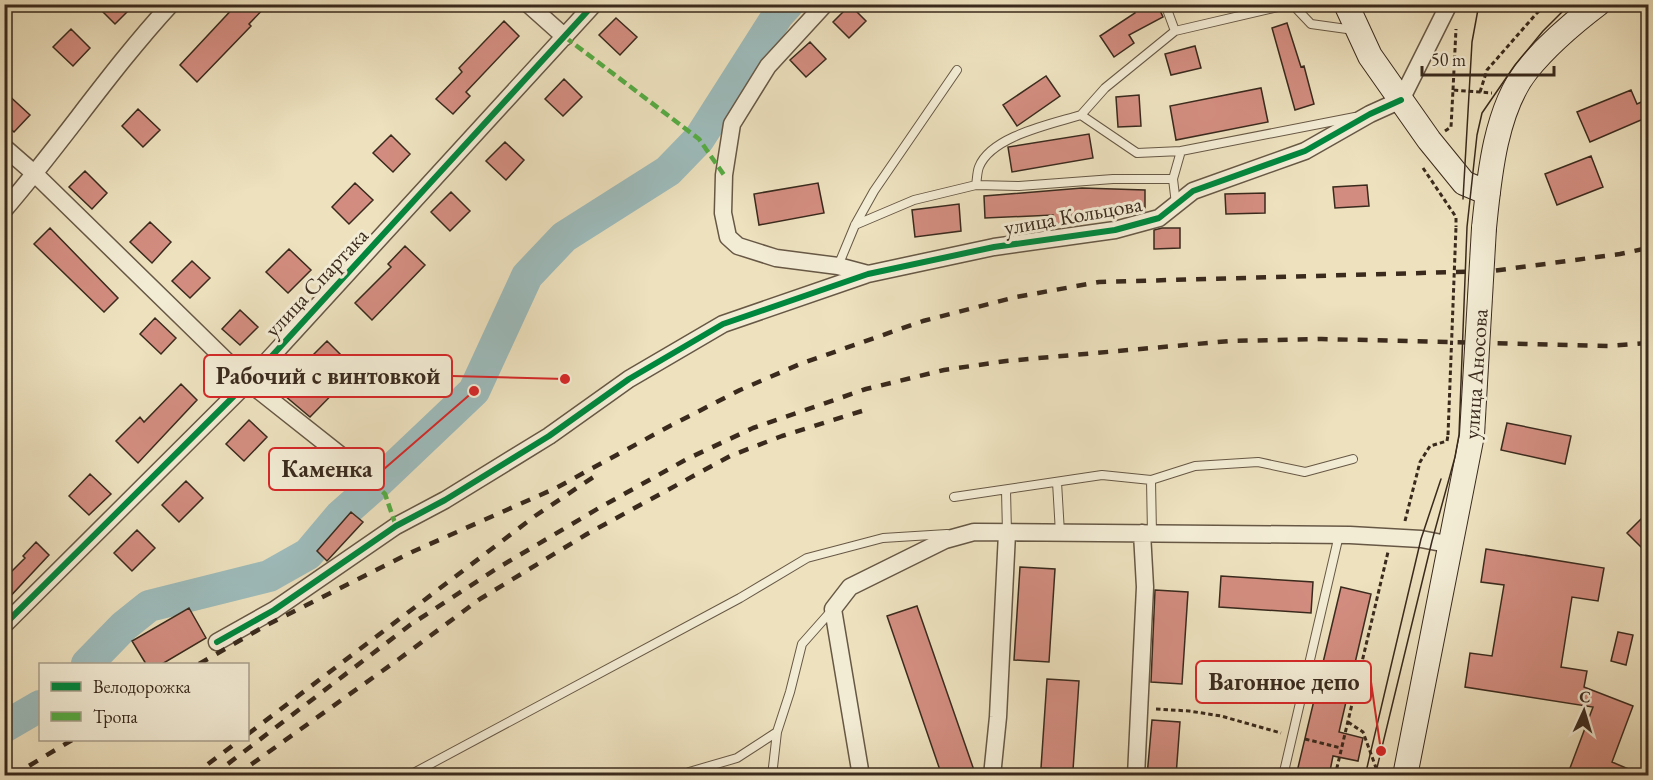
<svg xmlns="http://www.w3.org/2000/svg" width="1653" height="780" viewBox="0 0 1653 780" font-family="'EB Garamond',serif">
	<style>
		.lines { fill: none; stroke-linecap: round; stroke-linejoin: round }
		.river { stroke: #9dbbbb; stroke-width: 32 }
		.building { fill: #d38d80; stroke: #3a2a1d; stroke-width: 1.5 }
		.lane-casing { stroke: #675845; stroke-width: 10 }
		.street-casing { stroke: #675845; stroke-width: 19 }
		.secondary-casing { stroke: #3a2a1d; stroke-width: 26 }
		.path { stroke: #3a2a1d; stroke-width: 3; stroke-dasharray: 4.5 3; stroke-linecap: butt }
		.lane { stroke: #f3ecd5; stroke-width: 8 }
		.street { stroke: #f3ecd5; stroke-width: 16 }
		.secondary { stroke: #f3ecd5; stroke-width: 24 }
		.tram { stroke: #3a2a1d; stroke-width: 1.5 }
		.rail { stroke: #3a2a1d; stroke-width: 4.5; stroke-dasharray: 10 10; stroke-linecap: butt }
		.secondary-bridge-casing { stroke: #3a2a1d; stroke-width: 26; stroke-linecap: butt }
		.path-bridge { stroke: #3a2a1d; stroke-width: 3; stroke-dasharray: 4.5 3; stroke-linecap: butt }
		.secondary-bridge { stroke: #f3ecd5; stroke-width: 24 }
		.quiet { stroke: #55ab43; stroke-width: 4.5; stroke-dasharray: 9 4.5; stroke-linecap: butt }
		.cycleway-casing { stroke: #f3ecd5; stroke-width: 10 }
		.cycleway { stroke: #00873e; stroke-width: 6 }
		.labels { text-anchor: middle; stroke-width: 6; stroke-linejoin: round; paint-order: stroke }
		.street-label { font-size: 22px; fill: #3a2a1d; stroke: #f3ecd5 }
		.leader { fill: none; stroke: #d62828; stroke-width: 2 }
		.callout-dot { fill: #d62828; stroke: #f3ecd5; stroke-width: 2 }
		.callout { fill: #f3ecd5; stroke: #d62828; stroke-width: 2 }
		.callout-label { font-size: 24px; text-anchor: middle; font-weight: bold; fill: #3a2a1d }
	</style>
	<rect width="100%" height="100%" fill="#ede1be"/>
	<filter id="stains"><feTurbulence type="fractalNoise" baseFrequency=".00333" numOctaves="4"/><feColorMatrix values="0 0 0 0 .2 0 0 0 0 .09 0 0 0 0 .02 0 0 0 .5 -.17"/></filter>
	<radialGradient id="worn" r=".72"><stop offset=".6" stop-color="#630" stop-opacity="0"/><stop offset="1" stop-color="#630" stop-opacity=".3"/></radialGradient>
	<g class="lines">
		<path class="river" d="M87 664 124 626 149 606 269 576 308 554 340 516 375 485 474 391 527 276 564 237 668 171 699 139 778 15 788 4
			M4 727 40 706"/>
	</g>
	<path class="building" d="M95 4H135L115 24Z
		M237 4H268L249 24 251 26 197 82 180 65Z
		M1131 4H1157L1163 17 1129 35 1134 43 1114 57 1100 36 1135 13Z
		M850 5 866 21 849 38 833 22Z
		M616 18 637 37 620 55 599 35Z
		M504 21 519 36 466 92 470 96 453 114 436 99 462 72 459 68Z
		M1287 23 1301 67 1304 66 1314 104 1295 110 1272 28Z
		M71 29 90 48 73 66 53 47Z
		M810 42 826 59 806 77 790 60Z
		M1195 46 1201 68 1171 75 1165 54Z
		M1046 76 1060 96 1017 126 1003 105Z
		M564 79 582 97 563 116 545 99Z
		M1261 88 1268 122 1176 140 1170 106Z
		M1631 90 1637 104 1648 99V117L1590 142 1577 112Z
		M4 91 30 115 14 132 4 123Z
		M1139 95 1141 126 1118 127 1116 97Z
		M138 109 160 130 143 147 122 126Z
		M1089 134 1093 158 1012 172 1008 147Z
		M391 135 410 154 393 172 373 153Z
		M505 142 524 160 506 180 486 161Z
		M1591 156 1603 187 1557 205 1545 174Z
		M85 171 107 193 92 209 69 187Z
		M355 183 373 200 349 224 332 207Z
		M818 183 824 213 759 225 754 194Z
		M1367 185 1369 206 1335 208 1333 187Z
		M1082 188 1145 190V211L1083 212 1084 222 1054 224 1053 215 985 218 984 196Z
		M451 192 470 211 450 231 431 212Z
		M1265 193V213L1226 214 1225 194Z
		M959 204 961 231 915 237 912 210Z
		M150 222 171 242 152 263 130 242Z
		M50 228 118 298 104 312 34 244Z
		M1162 228H1180V248L1154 249V230Z
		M405 246 425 265 372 320 355 303 391 267 388 264Z
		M289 249 311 270 288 293 266 272Z
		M192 261 210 278 190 298 172 281Z
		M240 310 258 327 240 345 222 329Z
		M155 318 176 338 161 354 140 334Z
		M327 341 356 370 310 417 278 390Z
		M181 384 197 400 138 463 116 441 140 417 144 422Z
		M249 420 267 437 244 461 226 444Z
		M1507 423 1571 436 1565 464 1501 450Z
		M90 474 111 494 89 515 69 496Z
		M186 481 203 498 179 522 162 505Z
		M351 512 363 522 327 561 317 551Z
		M1648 512V554L1627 533Z
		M137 530 155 548 132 571 114 553Z
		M36 542 49 555 4 603V579L25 558 23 556Z
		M1486 549 1604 568 1598 601 1572 597 1561 667 1587 671 1584 687 1633 706 1612 762 1645 776H1567L1593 707 1465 687 1470 653 1492 656 1504 585 1481 582Z
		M1020 567 1055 569 1049 662 1014 660Z
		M1221 576 1313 582 1311 613 1219 607Z
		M1341 587 1371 594 1339 732 1363 738 1358 761 1333 756 1329 776H1296Z
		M1155 590 1188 592 1182 684 1151 682Z
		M917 606 976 776H942L887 616Z
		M189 608 206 638 162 664H146L132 641Z
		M1618 632 1633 635 1626 665 1611 661Z
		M1047 679 1079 681 1073 770 1041 768Z
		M1152 720 1180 722 1176 776H1147Z"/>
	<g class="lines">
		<g class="lane-casing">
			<path id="lane" d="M1165 4 1175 31
				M1292 4 1311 24 1354 30
				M1081 115 1105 88 1175 31 1291 4
				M976 185C977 180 977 172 979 167 991 136 1052 124 1081 115L1137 153 1181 151
				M1176 204 1173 179 1181 151 1355 117
				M855 225 914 200 976 185 1019 186 1113 179H1173
				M838 266 855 225 874 191 957 70
				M1057 482 1060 533
				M1006 490 1007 533
				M954 497 1102 475 1151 480
				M1152 534 1151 480 1195 466 1258 462 1305 472 1353 459
				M408 776 740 598 807 558 883 538 947 534
				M685 776 689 772 737 758 777 732 790 692 802 644 833 609
				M772 776 777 732
				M1283 776 1339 535"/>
		</g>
		<g class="street-casing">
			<path id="street" d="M528 4 565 37
				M825 4 768 66 732 124 724 175 723 213 728 237 738 246 776 258 838 266 868 274
				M4 147 35 174 248 382 363 473
				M4 210C62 143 111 69 171 4
				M4 625 248 382 594 4
				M217 642 274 610 396 526 445 500 549 436 629 379 723 324 868 274 994 247 1115 230 1159 218 1193 191 1305 151 1370 114 1401 100 1449 4
				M861 776 833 609 850 587 945 540 974 532 1350 535 1421 539 1452 545
				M992 776 998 717 1007 533
				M1136 776 1145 587 1142 533"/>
		</g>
		<g class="secondary-casing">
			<path id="secondary" d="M1346 4 1370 56 1429 140 1464 183 1488 193
				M1484 228C1489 179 1495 110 1527 70 1547 45 1573 23 1598 4
				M1405 776 1472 435"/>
		</g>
		<path class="path" d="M1453 90 1456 29
			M1480 92 1487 70 1536 14 1547 4
			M1445 131 1451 127 1453 90 1492 93
			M1423 168 1456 217V227
			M1405 521 1420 462 1430 446 1447 441 1448 435
			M1156 709 1189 711 1221 716 1281 733
			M1348 722 1363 732 1379 776
			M1305 739 1341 748
			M1335 776 1388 552"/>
		<use href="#lane" class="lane"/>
		<use href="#street" class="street"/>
		<use href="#secondary" class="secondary"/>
		<path class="tram" d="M1463 199 1472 42 1479 4
			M1365 776 1421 539 1441 479
			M1375 776 1432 541 1455 457 1459 435 1467 227 1477 135 1482 113 1515 65 1543 31 1570 4"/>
		<path class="rail" d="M199 664 265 626 412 552 556 488 668 427 740 390 800 364 923 321 1016 297 1099 282 1492 271 1620 254 1648 248
			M248 734 535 516 601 472
			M12 776 72 740
			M192 776 240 740
			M212 776 410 625 496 569 599 508 687 459 753 428 866 389 944 370 1006 361 1230 341 1322 339 1609 346 1648 343
			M235 776 399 659 480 599 587 534 730 456 782 436 862 411"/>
		<g class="secondary-bridge-casing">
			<path id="secondary-bridge" d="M1472 435 1484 228"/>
		</g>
		<path class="path-bridge" d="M1448 435 1456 227"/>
		<use href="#secondary-bridge" class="secondary-bridge"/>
		<path class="quiet" d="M565 37 699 139 724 175
			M363 473 385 494 396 526"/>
		<g class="cycleway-casing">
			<path id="cycleway" d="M4 625 248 382 594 4
				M217 642 274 610 396 526 445 500 549 436 629 379 723 324 868 274 994 247 1115 230 1159 218 1193 191 1305 151 1370 114 1401 100"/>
		</g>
		<use href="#cycleway" class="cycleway"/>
	</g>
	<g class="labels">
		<g class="street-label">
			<text transform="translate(1073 215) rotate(-10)" y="8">улица Кольцова</text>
			<text transform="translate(316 282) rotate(-47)" y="8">улица Спартака</text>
			<text transform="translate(1475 374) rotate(-86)" y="8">улица Аносова</text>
		</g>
	</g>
	<path class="leader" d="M565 379L452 376M474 391L384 469M1381 751L1371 682"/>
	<g class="callout-dot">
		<circle cx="565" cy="379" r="6"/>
		<circle cx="474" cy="391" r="6"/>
		<circle cx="1381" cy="751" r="6"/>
	</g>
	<g class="callout">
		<rect x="204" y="355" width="248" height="42" rx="6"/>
		<rect x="269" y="448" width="115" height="42" rx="6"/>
		<rect x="1196" y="661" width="175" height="42" rx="6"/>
	</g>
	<g class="callout-label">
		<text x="328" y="384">Рабочий с винтовкой</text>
		<text x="327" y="477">Каменка</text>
		<text x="1284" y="690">Вагонное депо</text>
	</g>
	<rect width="1653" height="780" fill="none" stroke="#ede1be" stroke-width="24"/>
	<rect x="6" y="6" width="1641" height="768" fill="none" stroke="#3a2a1d" stroke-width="3"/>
	<rect x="12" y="12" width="1629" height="756" fill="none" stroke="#3a2a1d" stroke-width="1.5"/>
	<rect x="39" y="663" width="210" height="78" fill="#f3ecd5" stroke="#a99e8b" stroke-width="1.5"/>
	<rect x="51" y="682" width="30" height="9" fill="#00873e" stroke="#a99e8b" stroke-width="1.5"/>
	<text x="93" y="693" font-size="18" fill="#3a2a1d">Велодорожка</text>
	<rect x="51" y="712" width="30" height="9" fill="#55ab43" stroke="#a99e8b" stroke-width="1.5"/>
	<text x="93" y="723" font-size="18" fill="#3a2a1d">Тропа</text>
	<g transform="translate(1584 711) rotate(4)" stroke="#f3ecd5" stroke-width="4.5" paint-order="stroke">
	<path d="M0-4.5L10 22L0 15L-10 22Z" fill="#3a2a1d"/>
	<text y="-9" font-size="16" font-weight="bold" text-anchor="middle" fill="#3a2a1d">С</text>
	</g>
	<path d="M1422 66v9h132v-9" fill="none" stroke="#3a2a1d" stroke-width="3"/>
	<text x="1431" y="66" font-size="18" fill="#3a2a1d" stroke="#f3ecd5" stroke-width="4.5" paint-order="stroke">50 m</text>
	<rect width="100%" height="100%" filter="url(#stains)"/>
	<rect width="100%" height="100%" fill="url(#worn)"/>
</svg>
